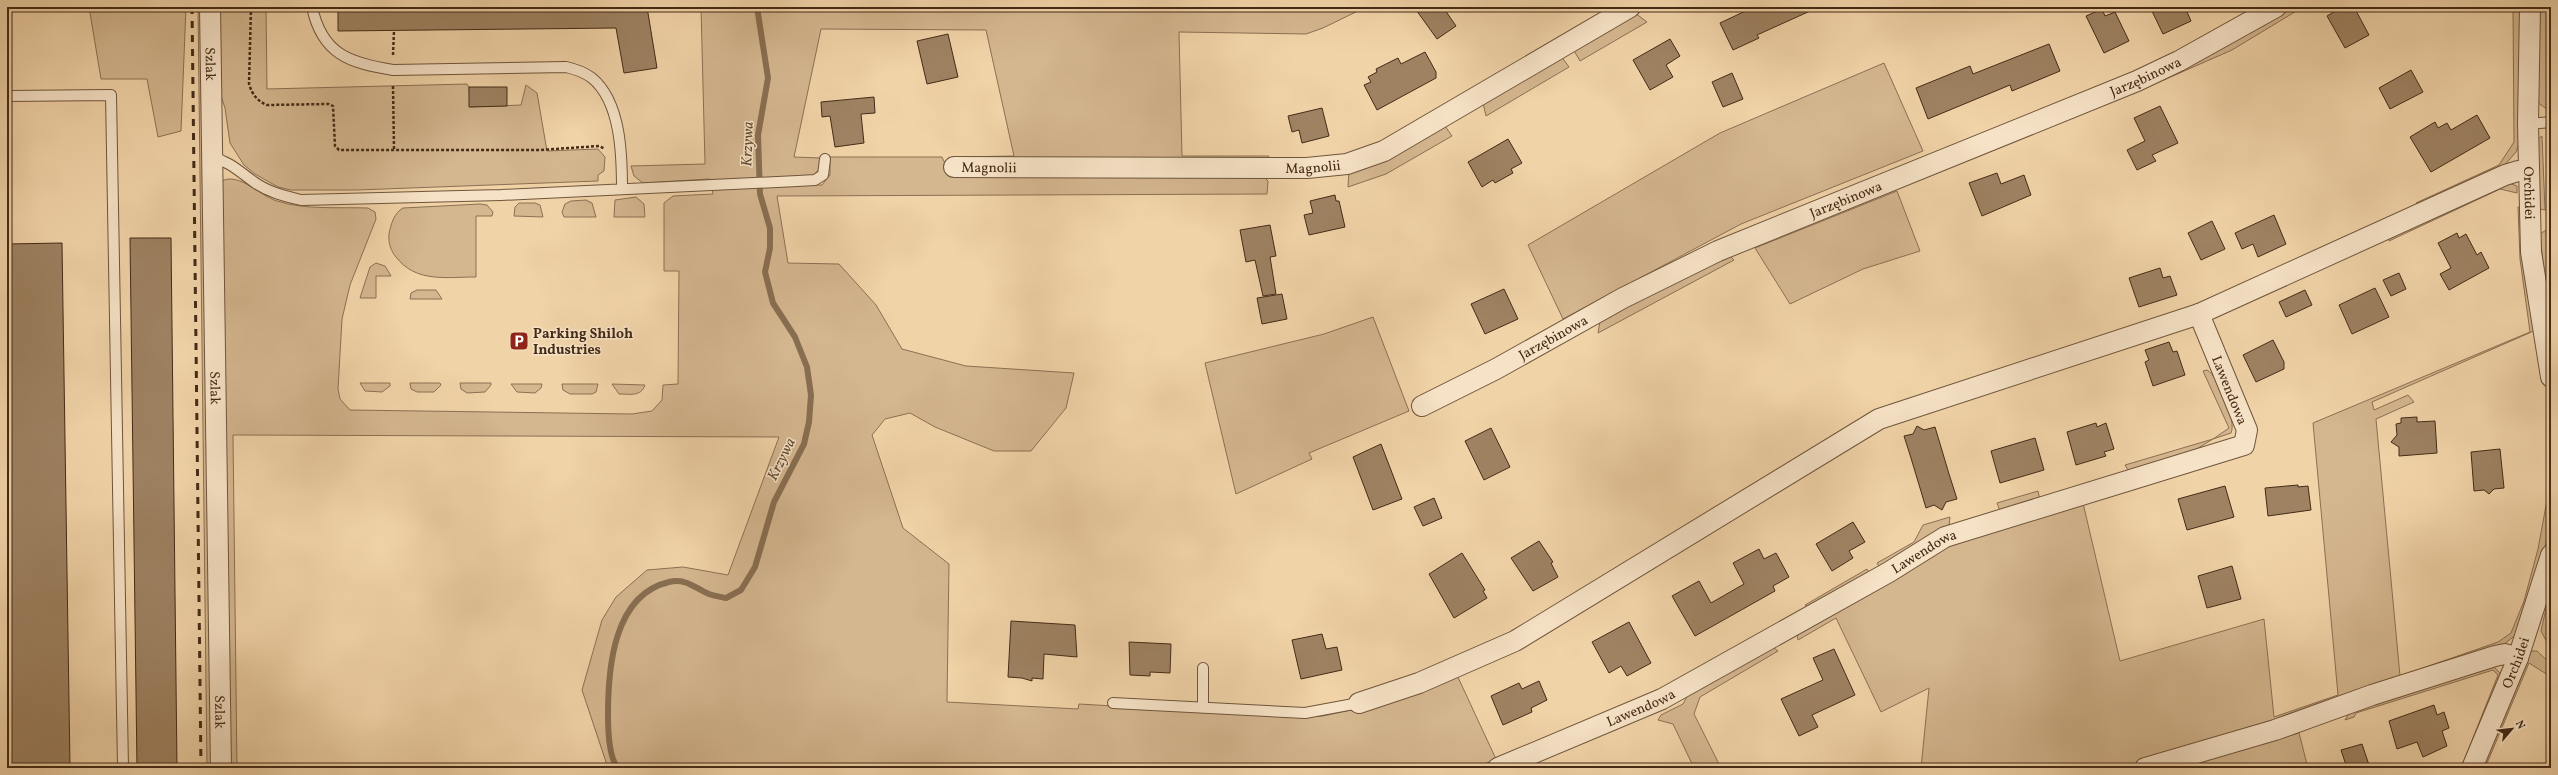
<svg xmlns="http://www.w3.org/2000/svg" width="2558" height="775" viewBox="0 0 2558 775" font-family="Vollkorn,serif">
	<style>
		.green { fill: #d4b68f; stroke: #8c7053 }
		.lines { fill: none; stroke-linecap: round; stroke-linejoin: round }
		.stream { stroke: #886e51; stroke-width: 6 }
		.building { fill: #9e8262; stroke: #442b17 }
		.lane-casing { stroke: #6f553b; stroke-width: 12 }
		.street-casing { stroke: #6f553b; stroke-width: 22 }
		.path { stroke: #442b17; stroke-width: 2.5; stroke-dasharray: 3 2; stroke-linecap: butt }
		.lane { stroke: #f6e2c6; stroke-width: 10 }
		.street { stroke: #f6e2c6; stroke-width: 20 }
		.rail { stroke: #442b17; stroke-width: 3; stroke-dasharray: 7 7; stroke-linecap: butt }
		.labels { text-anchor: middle; stroke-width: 3; stroke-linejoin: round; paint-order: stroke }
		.street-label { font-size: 14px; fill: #442b17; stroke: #f6e2c6 }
		.poi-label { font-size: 14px; font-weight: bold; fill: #442b17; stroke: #f6e2c6; text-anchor: start }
		.water-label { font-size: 15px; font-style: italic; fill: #60472f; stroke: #f6e2c6 }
	</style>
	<rect width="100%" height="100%" fill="#f1d3a8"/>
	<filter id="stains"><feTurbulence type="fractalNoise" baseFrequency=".005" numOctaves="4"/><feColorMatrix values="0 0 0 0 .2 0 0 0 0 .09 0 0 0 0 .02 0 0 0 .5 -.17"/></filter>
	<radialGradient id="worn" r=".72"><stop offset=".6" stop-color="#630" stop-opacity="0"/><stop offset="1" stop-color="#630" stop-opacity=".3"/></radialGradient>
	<path class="green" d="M89 7H186L181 131 158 137 147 79H101Z
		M198 7H204L214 768H207Z
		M218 7H266L267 89 467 84 469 87 470 107 521 105 526 85 537 93 547 151 598 149 605 157 604 171 598 175V181L357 190H291L278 187 255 174 244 165 230 143 225 108 219 90Z
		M701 7H1366L1323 28 1306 34 1179 32 1182 156H1269L1267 161 959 162 956 157 1014 156 986 30 821 29 794 157 821 158 820 169 812 176 782 185H822L830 175V157H942L950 174 1262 175 1268 181 1267 194 777 196 788 263 839 264 876 305 902 349 966 366 1074 373 1066 408 1031 451H994L935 427 910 413 885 419 872 435 903 528 949 564 947 702 1078 709 1079 704 1304 717 1323 716 1360 708 1456 673 1496 759 1475 768H608L582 690 602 620 616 597 647 570 683 567 728 575 779 437 233 435 237 768H228L222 181C239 172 260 196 277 201 305 210 339 207 368 208L375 212 376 219 350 285 342 319 338 389 340 399 350 410 632 414 652 411 662 400 663 385 678 384 679 271H664V203L673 196 713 194 710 179 643 183 634 176 631 166 705 164Z
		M2291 7H2303L2232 50 2159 82 2157 78 2245 34Z
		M2513 7H2521V138L2516 152 2503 167 2421 206 2416 203 2499 165 2514 142Z
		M2537 7H2551V112L2537 102Z
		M1635 13 1647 22 1580 61 1573 49Z
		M1561 56 1569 67 1486 116 1483 103Z
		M1884 63 1923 151 1741 224 1563 319 1528 245 1720 133Z
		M1445 126 1452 136 1386 174 1348 187 1349 170Z
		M2542 136 2545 210 2539 209 2538 139Z
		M2509 183 2517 186V193L2500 189 2389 241V237Z
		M1897 191 1920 251 1863 269 1790 304 1755 248Z
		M636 197 644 204 645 217H614L615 200Z
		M586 200 592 203 596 217H564L562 212 565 204 571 201Z
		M519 203H535L540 205 543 217 514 216 515 207Z
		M480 204 487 205 493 212 492 216H476V277C446 277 416 283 396 257 391 251 388 243 389 234 391 224 394 213 403 208Z
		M2518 207H2522L2536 330 2372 402 2374 410 2408 395 2414 402 2376 419 2400 676 2498 642 2511 633 2524 601 2538 549 2550 484 2547 459 2551 460V516L2545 547 2518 633 2503 645 2274 725 2124 768H1921L1929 688 1881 712 1836 618 1798 640 1797 635 1944 544 2213 462H2223L2083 503 2120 661 2264 619 2274 717 2338 695 2313 423 2530 332 2520 259Z
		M2546 230 2551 302 2547 301 2540 234Z
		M1728 254 1734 260 1598 333 1600 321Z
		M376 263 385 266 391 276H376V298H360L370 267Z
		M417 290H436L442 299H410L411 293Z
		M1373 317 1409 411 1309 453 1312 459 1236 494 1205 363 1324 334Z
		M2207 370C2218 375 2237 422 2231 433L2213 439 2185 456 2133 471 2128 470 2125 465 2213 439 2229 428 2203 371Z
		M360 383H390V386L382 392 365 391Z
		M410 383H440L441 385 434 392H417L411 389Z
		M460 383H491V385L485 392 467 393 461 389Z
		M511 384H542L541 388 535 393 517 392Z
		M562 384H598L596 392 592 394H570L563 390Z
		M612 384 645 385C641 397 630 394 619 394Z
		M2038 491 2040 500 2000 511 1997 503Z
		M1950 517 1949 527 1880 568 1877 563 1914 542 1923 525Z
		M1867 569 1871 576 1809 608 1805 605Z
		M2551 586V650L2541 631Z
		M1773 647 1778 651 1700 697 1694 714 1721 768H1694L1673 724 1658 720 1661 715 1683 704 1690 691Z
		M2529 651H2537L2551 664V677L2529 663 2485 768H2479Z
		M2493 666 2500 673V678L2464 768H2461L2498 675 2493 670 2356 713 2354 717 2345 720 2350 712Z
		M2299 733 2308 768H2178Z"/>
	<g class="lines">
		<path class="stream" d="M618 768C609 758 608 728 608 715 608 669 613 595 669 582 686 578 695 588 709 594 714 596 721 597 726 598L741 590 755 567 774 502 804 444 809 422 811 395 807 367 795 337 773 303 765 272 770 248V228L760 194 758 135 768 78 757 7"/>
	</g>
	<path class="building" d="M338 7H647L657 68 624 73 616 28 338 31Z
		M1414 7H1443L1456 26 1437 39Z
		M1754 7H1819L1757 35 1759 38 1733 50 1720 23Z
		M2150 7H2185L2191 21 2163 34Z
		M2342 7H2354L2369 35 2345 48 2327 16Z
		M2102 9 2105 16 2115 12 2129 41 2104 53 2086 16Z
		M948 34 958 77 927 84 917 41Z
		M1670 39 1680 56 1666 65 1673 77 1650 90 1633 60Z
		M2049 44 2060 71 2012 91 2010 85 1928 119 1916 88 1970 66 1973 74Z
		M1425 52 1436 72V78L1377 110 1364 85 1371 82 1368 77 1377 72 1376 69 1398 58 1401 64Z
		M2411 70 2423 92 2390 109 2379 88Z
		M1732 73 1743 99 1723 107 1712 82Z
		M469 87H507V106L469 107Z
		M874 97 875 113 861 114 864 143 835 147 830 116 822 117 821 102Z
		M2160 106 2178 143 2152 155 2156 161 2137 170 2127 150 2145 141 2134 118Z
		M1322 108 1329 136 1302 143 1299 130 1292 132 1288 116Z
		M2477 115 2490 138 2431 172 2410 137 2435 122 2438 128 2447 123 2451 130Z
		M1508 139 1522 163 1511 169 1513 173 1495 183 1493 180 1482 187 1468 162Z
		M1997 173 2001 184 2024 175 2031 195 1982 216 1969 183Z
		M1335 195 1336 201H1339L1345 227 1309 235 1304 215 1313 213 1310 201Z
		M2274 215 2286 244 2258 257 2253 244 2242 249 2235 233Z
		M2212 221 2225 249 2201 260 2188 233Z
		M1270 225 1276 256 1270 257 1276 294 1263 296 1255 260 1246 262 1240 230Z
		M2457 233 2459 238 2466 234 2477 255 2481 252 2489 268 2449 290 2440 274 2451 268 2438 243Z
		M130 238H171L177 768H137Z
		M62 243 70 768H7V244Z
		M2160 268 2163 278 2170 276 2177 295 2139 307 2129 278Z
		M2399 273 2406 289 2391 296 2383 280Z
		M2375 288 2389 317 2352 334 2339 305Z
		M1504 289 1518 319 1485 334 1471 304Z
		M2305 290 2312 305 2286 317 2279 302Z
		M1282 294 1287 319 1262 324 1257 298Z
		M2273 340 2284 362V369L2256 382 2243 355Z
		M2169 342 2173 352 2177 351 2185 375 2153 386 2145 362 2149 360 2145 350Z
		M2417 417V422L2435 421 2437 453 2399 456V447L2391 442 2397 435 2396 424 2401 423V418Z
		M2096 423 2097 427 2106 423 2114 449 2104 452 2106 456 2076 465 2067 432Z
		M1917 426 1924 430 1935 427 1949 474 1957 499 1946 502 1942 510 1934 505 1926 508 1911 458 1904 436 1913 434Z
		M1491 428 1510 467 1484 480 1465 441Z
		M2035 438 2044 470 2000 483 1991 451Z
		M1381 444 1402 499 1373 510 1353 457Z
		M2500 449 2504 488 2494 489 2489 494 2484 490 2474 491 2471 452Z
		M2298 485V487L2308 486 2311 510 2268 516 2265 488Z
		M2225 486 2234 517 2187 530 2178 499Z
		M1434 498 1442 518 1423 526 1414 507Z
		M1853 522 1865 542 1849 551 1853 558 1832 571 1816 544Z
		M1539 541 1553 562 1551 563 1558 577 1533 591 1511 558Z
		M1759 549 1764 559 1776 553 1789 577 1773 586 1775 591 1695 636 1672 596 1699 581 1711 603 1744 584 1733 563Z
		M1462 553 1485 590 1483 591 1487 598 1454 618 1429 574Z
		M2232 566 2241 599 2207 608 2198 576Z
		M1011 621 1075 625 1077 657 1044 654 1043 679 1032 678V681L1022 678 1008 677Z
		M1629 622 1651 663 1627 676 1621 666 1609 673 1592 642Z
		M1322 634 1326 649 1337 647 1342 670 1301 679 1292 640Z
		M1129 642 1171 644 1170 673 1150 672V676L1130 675Z
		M1834 649 1855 695 1812 715 1818 727 1799 736 1781 699 1823 680 1813 658Z
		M1539 681 1547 700 1531 708 1532 712 1503 725 1491 696 1519 683 1522 689Z
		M2434 705 2437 715 2444 712 2449 728 2442 731 2447 746 2423 757 2417 742 2397 749 2389 721Z
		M2362 744 2370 768H2347L2341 750Z"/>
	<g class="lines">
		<g class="lane-casing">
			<path id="lane" d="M312 7C322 54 349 63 393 70L566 67C575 69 584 72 592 78 621 102 622 155 622 189
				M7 96 111 95 123 768
				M2528 124 2551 122
				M211 157C229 161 240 172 254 182 268 192 284 196 301 200L501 195 798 181 815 180 823 175 825 159
				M1203 668V708
				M1113 703 1305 713 1359 703"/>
		</g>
		<g class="street-casing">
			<g id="street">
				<path id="s1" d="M210 7 221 768"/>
				<path id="s2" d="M2530 7 2528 124 2531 252 2551 377"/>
				<path id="s3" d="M954 167 1307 168 1347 164 1384 151 1630 7"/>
				<path id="s4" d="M1422 406 1496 369 1623 298 1718 251 2137 81 2179 61 2276 7"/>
				<path d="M1359 703 1419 683 1515 641 1879 419 2199 314 2505 175 2518 171H2528"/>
				<path id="s5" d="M1498 768 1662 699 1889 572 1945 537 2244 445 2247 430 2199 314"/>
				<path d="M2145 768 2275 730 2372 695 2495 656 2505 654 2518 658"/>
				<path id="s6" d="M2472 768 2518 658 2551 555"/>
			</g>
		</g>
		<path class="path" d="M251 7 249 84C252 94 257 101 267 105L329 104 333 106 335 146 339 150H540L599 146 605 149
			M393 55 394 31
			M393 86 394 149"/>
		<use href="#lane" class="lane"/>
		<use href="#street" class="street"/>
		<path class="rail" d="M192 7 201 768"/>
	</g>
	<defs>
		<g id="parking-square" transform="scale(1)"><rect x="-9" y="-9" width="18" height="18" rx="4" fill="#8f2418" stroke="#f6e2c6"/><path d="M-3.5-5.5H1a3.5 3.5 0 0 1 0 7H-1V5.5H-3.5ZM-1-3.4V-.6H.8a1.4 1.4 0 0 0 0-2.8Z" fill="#fff"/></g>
	</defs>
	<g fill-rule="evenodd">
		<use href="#parking-square" x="519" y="341"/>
	</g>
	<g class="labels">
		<g class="street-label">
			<text dy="5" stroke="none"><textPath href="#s1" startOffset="57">Szlak</textPath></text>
			<text dy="5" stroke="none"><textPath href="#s4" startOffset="796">Jarzębinowa</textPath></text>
			<text dy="5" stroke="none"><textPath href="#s3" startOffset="359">Magnolii</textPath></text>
			<text dy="5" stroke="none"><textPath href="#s3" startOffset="35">Magnolii</textPath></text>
			<text dy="5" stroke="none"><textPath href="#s2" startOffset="186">Orchidei</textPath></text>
			<text dy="5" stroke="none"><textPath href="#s4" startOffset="472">Jarzębinowa</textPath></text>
			<text dy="5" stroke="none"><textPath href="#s4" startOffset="148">Jarzębinowa</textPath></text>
			<text dy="5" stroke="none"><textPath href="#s1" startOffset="381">Szlak</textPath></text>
			<text transform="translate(2230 390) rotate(68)" y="5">Lawendowa</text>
			<text dy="5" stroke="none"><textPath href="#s5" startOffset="479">Lawendowa</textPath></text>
			<text dy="5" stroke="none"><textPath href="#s6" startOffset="114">Orchidei</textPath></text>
			<text dy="5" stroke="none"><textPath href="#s5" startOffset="155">Lawendowa</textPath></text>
			<text dy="5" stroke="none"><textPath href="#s1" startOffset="705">Szlak</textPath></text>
		</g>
		<g class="poi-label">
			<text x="533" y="338">Parking Shiloh<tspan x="533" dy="16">Industries</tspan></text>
		</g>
		<g class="water-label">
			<text transform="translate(747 144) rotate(-88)" y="5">Krzywa</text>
			<text transform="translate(781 459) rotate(-64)" y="5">Krzywa</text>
		</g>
	</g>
	<rect width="2558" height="775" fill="none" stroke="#f1d3a8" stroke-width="24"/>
	<rect x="8" y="8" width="2542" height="759" fill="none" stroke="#442b17" stroke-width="2"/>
	<rect x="12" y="12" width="2534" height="751" fill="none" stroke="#442b17"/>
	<g transform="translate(2512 729) rotate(62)" stroke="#f6e2c6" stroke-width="3" paint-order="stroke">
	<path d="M0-3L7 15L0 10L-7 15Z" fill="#442b17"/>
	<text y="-6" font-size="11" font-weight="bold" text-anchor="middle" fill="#442b17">N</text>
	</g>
	<rect width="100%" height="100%" filter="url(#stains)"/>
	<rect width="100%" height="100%" fill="url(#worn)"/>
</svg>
